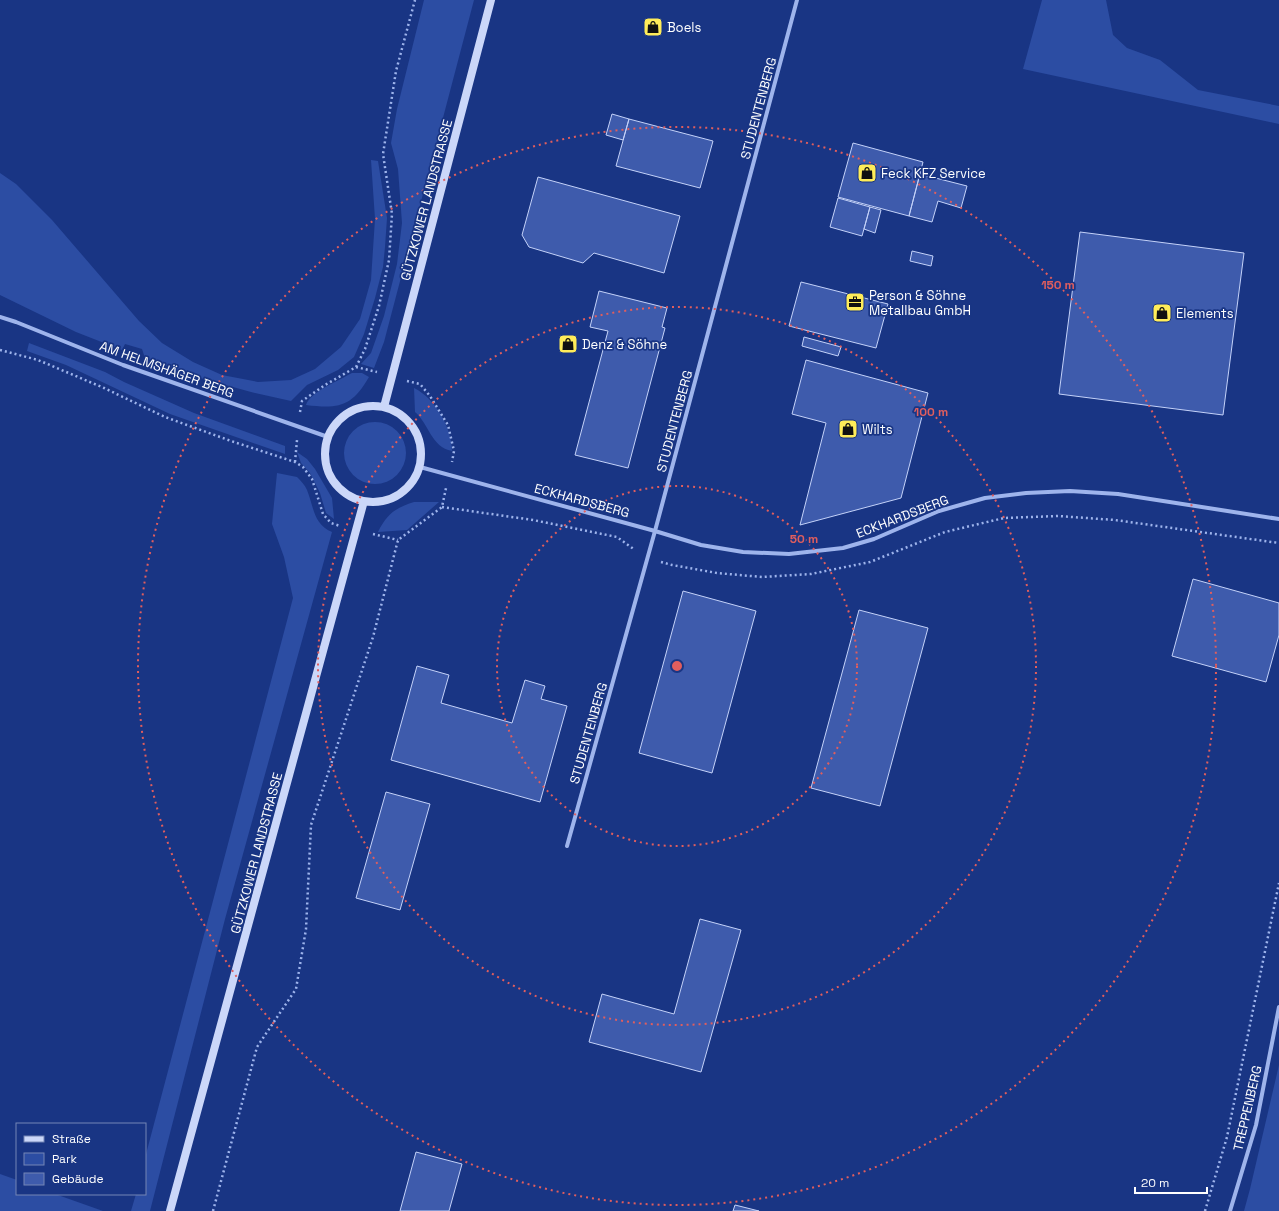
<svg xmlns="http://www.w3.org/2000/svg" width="1279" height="1211" viewBox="0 0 1279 1211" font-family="'Space Grotesk',sans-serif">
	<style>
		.green { fill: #2c4da3 }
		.building { fill: #3e5bac; stroke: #c4d2f9 }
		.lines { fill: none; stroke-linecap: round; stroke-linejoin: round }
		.path { stroke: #9eb4ec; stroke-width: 2.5; stroke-dasharray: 2 3; stroke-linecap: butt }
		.street { stroke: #9eb4ec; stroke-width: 4 }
		.secondary { stroke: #cbd7f9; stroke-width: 8 }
		.ring { fill: none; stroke: #e05e5e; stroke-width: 2; stroke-dasharray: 2 4 }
		.labels { text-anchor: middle; stroke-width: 3.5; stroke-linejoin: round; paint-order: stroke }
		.poi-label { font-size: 13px; fill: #fff; stroke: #193584; text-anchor: start }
		.street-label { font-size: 13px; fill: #fff; stroke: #193584 }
		.centre { fill: #e05e5e; stroke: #193584; stroke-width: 2 }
		.ring-label { font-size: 12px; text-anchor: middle; font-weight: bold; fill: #e05e5e; stroke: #193584; stroke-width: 3.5; stroke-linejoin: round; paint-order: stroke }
	</style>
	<rect width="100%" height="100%" fill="#193584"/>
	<path class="green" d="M424 0H474L384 342 374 368 361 364 371 353 384 316 397 264 402 223 398 169 391 143 397 109Z
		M1042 0H1106L1113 35 1127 48 1160 60 1198 90 1279 106V124L1023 69Z
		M371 160 378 161 387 218 385 247 383 267 375 298 364 334 354 357 338 370 307 385 291 401 251 392 193 376 145 358 142 349 125 344 122 350 76 332 0 295V173L16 184 52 220 139 321 162 343 193 362 222 375 258 382 291 380 315 369 341 347 360 319 371 280 375 219Z
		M29 343 105 372 124 382 194 413 285 446V454L170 414 66 365 27 351Z
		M352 373H362L369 377C352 407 338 409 306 405 310 392 340 380 352 373Z
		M414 388C435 398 452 428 452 451 431 447 429 424 415 412Z
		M344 453a31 31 0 1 1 62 0a31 31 0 1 1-62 0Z
		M297 452 307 459 315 469 332 498 334 519 326 513 320 493 310 473 301 463Z
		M277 473 297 477C301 481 305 485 307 490 314 507 313 524 332 532L225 919 150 1211H131L136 1194H145V1158L293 598 284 557 272 524Z
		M414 502H439L407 530 378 532C387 514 395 508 414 502Z
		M1279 1065V1211H1244L1250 1189Z
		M0 1174 17 1180V1194H55L103 1211H0Z"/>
	<path class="building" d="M612 114 629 119 623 140 606 135Z
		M629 119 713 141 700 188 616 166Z
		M853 143 923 162 909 216 838 197Z
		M920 174 967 186 961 208 938 201 932 222 909 216Z
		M538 177 680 216 664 273 594 253 583 263 529 247 522 235Z
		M838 198 870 207 862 236 830 227Z
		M870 207 881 210 875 233 864 229Z
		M1080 232 1244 253 1223 415 1059 394Z
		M912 251 933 256 931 266 910 261Z
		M801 282 888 304 876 348 789 326Z
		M599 291 667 308 662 327 665 328 628 468 575 455 608 331 590 327Z
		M804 337 841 347 838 356 802 346Z
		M806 360 928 393 901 498 800 525 826 423 792 414Z
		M1193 579 1279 603V635L1266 682 1172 656Z
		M683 591 756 611 712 773 639 753Z
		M859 610 928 628 880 806 811 788Z
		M417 666 449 675 441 703 512 723 525 680 545 686 541 699 567 706 540 802 391 760Z
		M386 792 430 804 400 910 356 898Z
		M700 919 741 930 701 1072 589 1042 602 994 674 1014Z
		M416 1152 462 1164 449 1211H400Z
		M735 1205 759 1211H733Z"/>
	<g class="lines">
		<path class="path" d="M0 350 38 360 104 388 165 417 231 441 295 462 303 467 312 479 323 514 331 523 340 526
			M356 367 377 372
			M407 381 420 384 430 396 448 425 454 451 452 462
			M300 412 302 401 325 385 356 367 365 349 379 306 389 260 392 214 383 154 396 71 415 0
			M295 462 297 440
			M442 507 533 520 617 537 635 550
			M373 534 398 540
			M661 562 672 565 717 573 762 577 811 574 870 562 945 532 1004 518 1058 516 1115 520 1279 543
			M213 1211 257 1047 296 989 306 929 311 825 373 637 398 540 442 507 446 488
			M1205 1211 1227 1137 1279 883"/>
		<path class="street" d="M0 317 16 322 123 365 328 437
			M420 467 655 531 701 545 743 552 789 554 843 548 874 539 939 511 985 498 1026 493 1070 491 1118 494 1279 519
			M567 846 655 531 797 0
			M1230 1211 1256 1125 1279 1007"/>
		<path class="secondary" d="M325 454a48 48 0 1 1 96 0a48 48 0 1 1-96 0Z
			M384 407 491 0
			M170 1211 364 501"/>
	</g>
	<g class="ring">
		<circle cx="677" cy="666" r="180"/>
		<circle cx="677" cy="666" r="359"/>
		<circle cx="677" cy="666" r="539"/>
	</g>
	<defs>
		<g id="shop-square" transform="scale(1)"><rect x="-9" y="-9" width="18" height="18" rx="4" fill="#ffec59" stroke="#193584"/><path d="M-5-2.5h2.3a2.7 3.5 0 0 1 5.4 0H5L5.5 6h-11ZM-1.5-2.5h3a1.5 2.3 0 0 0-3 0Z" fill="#111"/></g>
		<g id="office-square" transform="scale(1)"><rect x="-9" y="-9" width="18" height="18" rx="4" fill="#ffec59" stroke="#193584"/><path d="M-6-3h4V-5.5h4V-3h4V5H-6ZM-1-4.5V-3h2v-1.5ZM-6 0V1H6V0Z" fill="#111"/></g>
	</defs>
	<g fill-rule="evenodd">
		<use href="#shop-square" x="653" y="27"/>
		<use href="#shop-square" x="867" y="173"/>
		<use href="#office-square" x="855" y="302"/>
		<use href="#shop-square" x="1162" y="313"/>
		<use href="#shop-square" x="568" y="344"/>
		<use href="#shop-square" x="848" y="429"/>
	</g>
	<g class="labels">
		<g class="poi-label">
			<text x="667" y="32">Boels</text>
			<text x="881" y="178">Feck KFZ Service</text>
			<text x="869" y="300">Person &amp; Söhne<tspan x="869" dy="15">Metallbau GmbH</tspan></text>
			<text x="1176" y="318">Elements</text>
			<text x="582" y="349">Denz &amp; Söhne</text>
			<text x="862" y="434">Wilts</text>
		</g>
		<g class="street-label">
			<text transform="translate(758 108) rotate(-75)" y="5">STUDENTENBERG</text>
			<text transform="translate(426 200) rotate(-75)" y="5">GÜTZKOWER LANDSTRASSE</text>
			<text transform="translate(167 369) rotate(20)" y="5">AM HELMSHÄGER BERG</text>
			<text transform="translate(674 421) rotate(-75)" y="5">STUDENTENBERG</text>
			<text transform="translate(582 500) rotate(15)" y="5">ECKHARDSBERG</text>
			<text transform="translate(902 516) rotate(-21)" y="5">ECKHARDSBERG</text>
			<text transform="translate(588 733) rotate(-74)" y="5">STUDENTENBERG</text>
			<text transform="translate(256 853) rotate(-75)" y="5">GÜTZKOWER LANDSTRASSE</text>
			<text transform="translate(1247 1108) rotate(-77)" y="5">TREPPENBERG</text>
		</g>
	</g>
	<circle cx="677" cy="666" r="6" class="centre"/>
	<g class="ring-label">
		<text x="1058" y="289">150 m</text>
		<text x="931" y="416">100 m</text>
		<text x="804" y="543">50 m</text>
	</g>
	<rect x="16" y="1123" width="130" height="72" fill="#193584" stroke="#7586b5"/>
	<rect x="24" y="1136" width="20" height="6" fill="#cbd7f9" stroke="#7586b5"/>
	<text x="52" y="1143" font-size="12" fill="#ffffff">Straße</text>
	<rect x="24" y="1153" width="20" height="12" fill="#2c4da3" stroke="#7586b5"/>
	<text x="52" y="1163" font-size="12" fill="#ffffff">Park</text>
	<rect x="24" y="1173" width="20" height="12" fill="#3e5bac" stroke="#7586b5"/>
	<text x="52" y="1183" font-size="12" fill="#ffffff">Gebäude</text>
	<path d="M1135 1187v6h72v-6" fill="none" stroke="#ffffff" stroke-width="2"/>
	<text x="1141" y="1187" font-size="12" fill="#ffffff" stroke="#193584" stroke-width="3" paint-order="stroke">20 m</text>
</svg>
